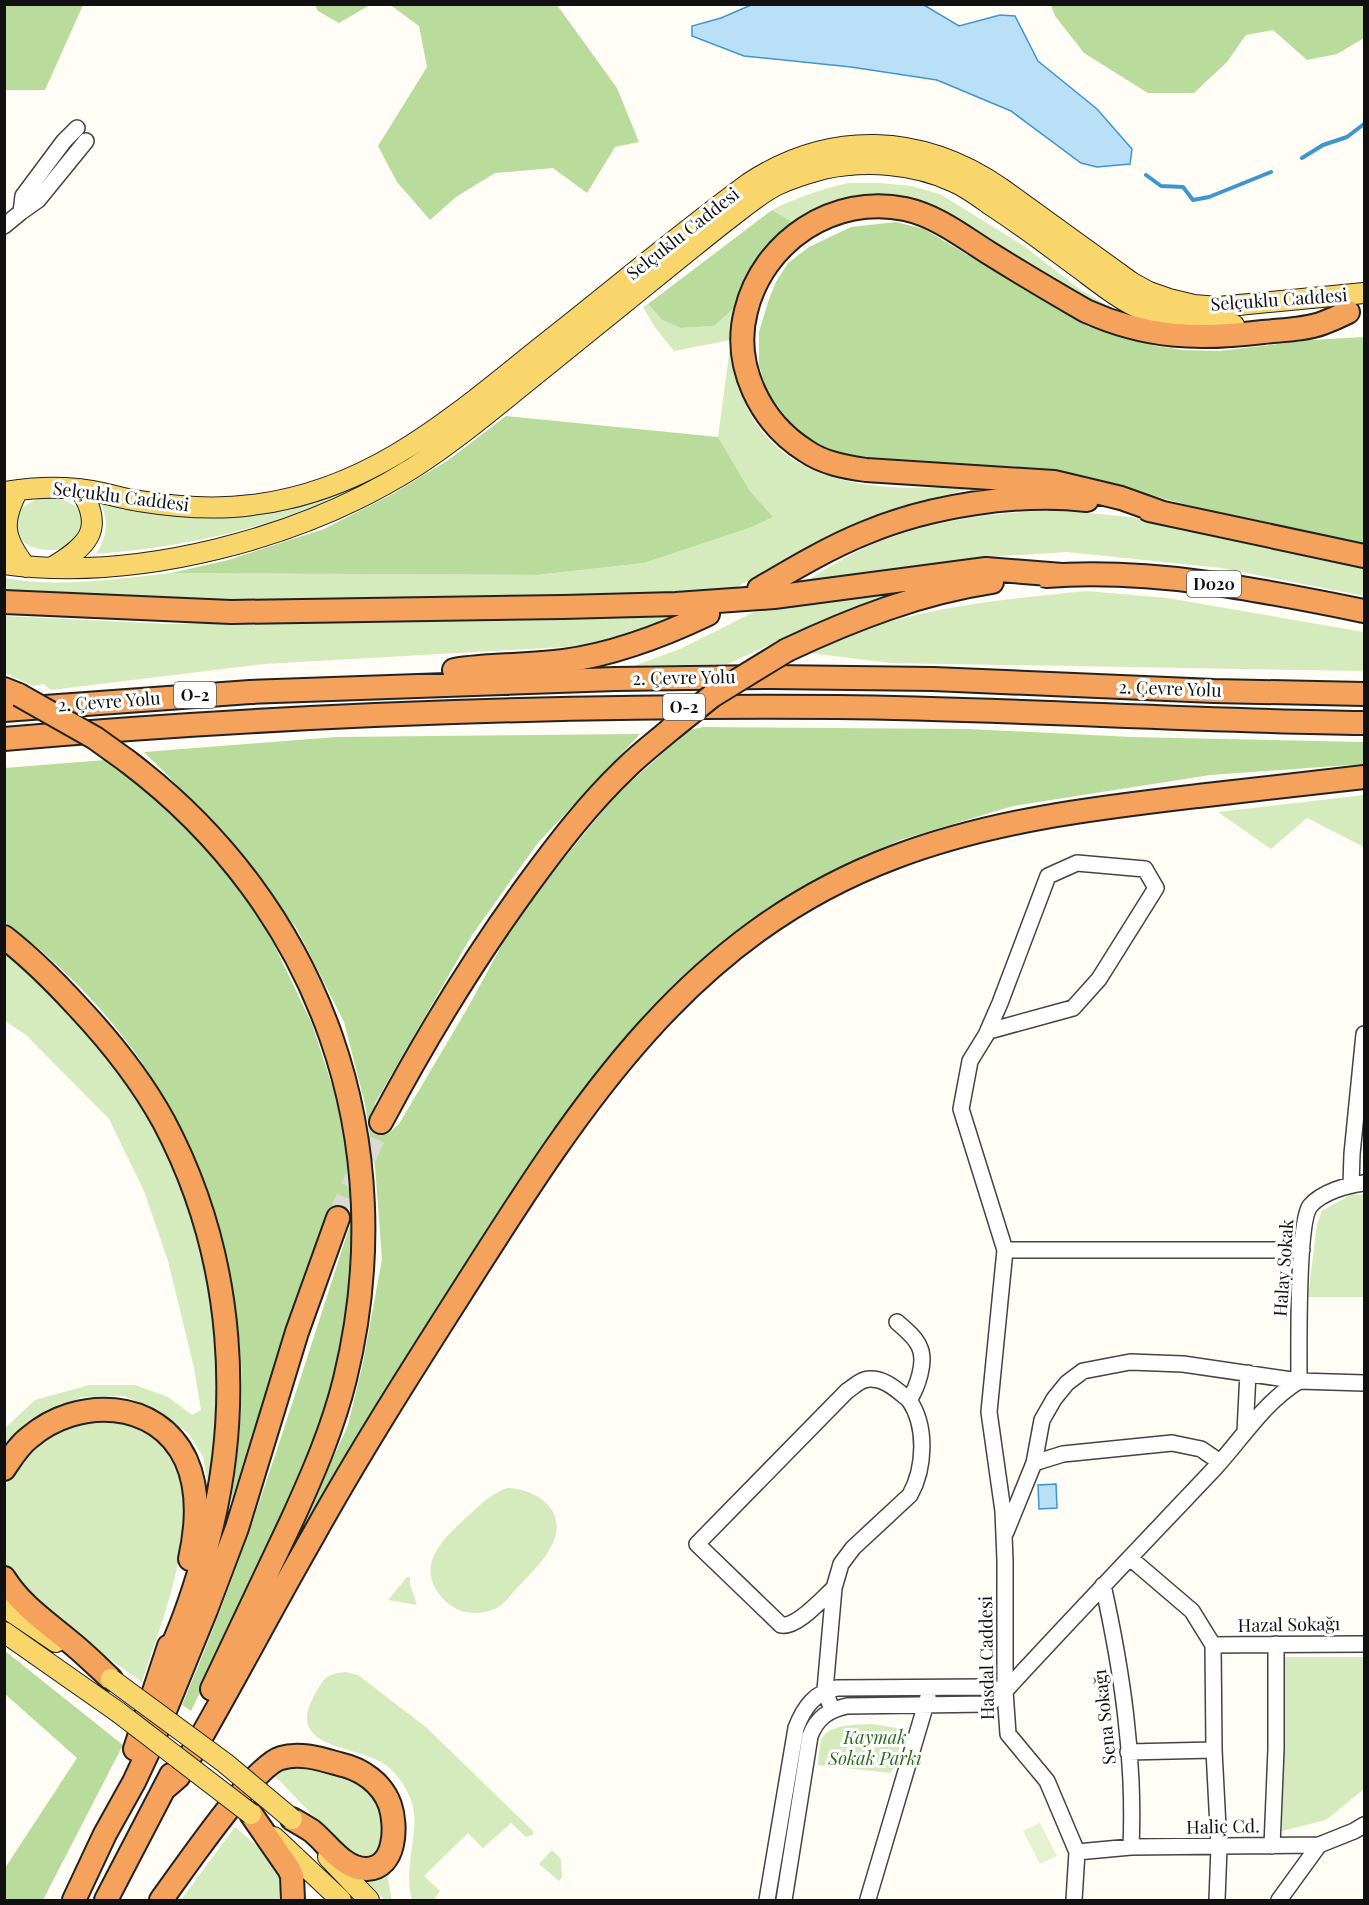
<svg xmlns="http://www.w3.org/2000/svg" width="1369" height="1905" viewBox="0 0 1369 1905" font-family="'Playfair Display',serif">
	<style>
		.green { fill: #d5ebbd }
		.forest { fill: #b9dc9c }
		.pitch { fill: #e6f2cf }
		.water { fill: #b9e0f7; stroke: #3f96cf; stroke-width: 1.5 }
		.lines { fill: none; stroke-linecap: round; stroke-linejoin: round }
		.stream { stroke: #3f96cf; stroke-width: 4 }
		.highway-tunnel { stroke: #dbdad3; stroke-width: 22; stroke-dasharray: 22 11; stroke-linecap: butt }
		.minor-casing { stroke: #444; stroke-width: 18 }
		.major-casing { stroke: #222; stroke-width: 22 }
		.highway-casing { stroke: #222; stroke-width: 26 }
		.minor { stroke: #fff; stroke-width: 15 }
		.major { stroke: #f9d66b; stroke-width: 20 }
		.highway { stroke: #f5a25d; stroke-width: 22 }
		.major-bridge-casing { stroke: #222; stroke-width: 22; stroke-linecap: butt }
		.highway-bridge-casing { stroke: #222; stroke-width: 26; stroke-linecap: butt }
		.major-bridge { stroke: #f9d66b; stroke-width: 20 }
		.highway-bridge { stroke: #f5a25d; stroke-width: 22 }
		.labels { text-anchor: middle; stroke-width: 6; stroke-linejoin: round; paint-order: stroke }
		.shield { fill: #fff; stroke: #585858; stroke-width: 1.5 }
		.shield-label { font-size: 16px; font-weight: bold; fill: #111 }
		.street-label { font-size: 18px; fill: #111; stroke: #fff }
		.park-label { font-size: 18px; font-style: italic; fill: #2f6b1f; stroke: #fff }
	</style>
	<rect width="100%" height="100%" fill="#fffdf5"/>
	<path class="green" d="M849 183H880L911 186 940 194 1024 246 1081 290 1139 324 1114 317 929 211 796 224 772 210C798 197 821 189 849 183Z
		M741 302C740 323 736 345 737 366 738 390 748 415 763 433 817 496 905 489 980 486L918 502 849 527 729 591 354 606 5 593 4 578C59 588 116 579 171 573L536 575 644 563 752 527 773 517 750 491 718 437 731 340 674 351 654 326 643 307 648 304 662 320 681 328 714 326Z
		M356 486 358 488C270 528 191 546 96 554 107 538 109 522 101 504 189 524 272 521 356 486Z
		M48 497C63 498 74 503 82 514V534C76 539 70 546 63 548 59 550 54 550 49 550 5 549 3 503 48 497Z
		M1057 510 1131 517 1364 568V596L1221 568 1067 552 972 558 908 572 799 586C825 569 859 548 889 538 942 519 1000 512 1057 510Z
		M921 585 825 619 728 664 634 666 680 649 754 612Z
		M1086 591 1167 598 1364 632V671L891 663 810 653C827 645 846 635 864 629 939 605 1009 599 1086 591Z
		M680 613 629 633 581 646 265 664 51 690 43 684 33 686 5 673 4 616 169 624Z
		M1364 795V847L1307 818 1271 849 1218 812Z
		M5 953 40 981 112 1065 167 1147 191 1212 211 1292 219 1370 218 1430 208 1484 203 1457 189 1434 160 1412 124 1396 82 1397 32 1418 5 1445V1428L35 1400 89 1385H135L168 1397 192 1415 201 1410 194 1368 168 1261 144 1191 109 1119 26 1035 5 1021Z
		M1352 1194 1364 1195V1297H1308L1317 1224 1322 1211Z
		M88 1416C104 1419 123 1420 138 1425 148 1428 156 1437 163 1445 212 1502 162 1619 142 1682L47 1615 14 1585 5 1567 4 1492 10 1474 44 1435Z
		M507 1488C539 1489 570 1513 551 1547 543 1562 530 1574 519 1586 513 1592 507 1601 500 1606 490 1613 476 1614 465 1612 454 1609 446 1603 439 1594 416 1563 445 1537 467 1517 480 1505 490 1494 507 1488Z
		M407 1577H410V1585L417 1605 388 1600Z
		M1282 1657H1364V1789L1326 1820 1278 1832Z
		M346 1672 358 1675 427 1728 533 1831V1835L526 1837 511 1823 483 1848 468 1833 424 1876 440 1891 434 1900H412C402 1866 422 1829 411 1800 406 1787 398 1775 387 1766 360 1744 282 1751 315 1694 325 1677 326 1674 346 1672Z
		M872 1724 903 1729V1734L894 1768 890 1773 818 1765C819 1758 819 1747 821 1740 829 1723 857 1725 872 1724Z
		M302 1768C320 1770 340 1771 356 1779 396 1800 392 1879 348 1852L274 1775 283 1770Z
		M235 1827C259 1848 286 1865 279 1900H181Z
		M552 1850 561 1859 562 1877 559 1881 539 1864Z
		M387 1874 392 1900H385L366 1882Z"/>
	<path class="forest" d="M389 4 557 5 617 88 639 142 615 147 587 193 553 168 495 173 456 197 430 220 397 182 378 146 427 67 419 26Z
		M4 5H83L45 90H5Z
		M315 5H370L339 23 318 11Z
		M1051 5H1364V38L1337 54 1307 60 1273 30 1246 35 1227 62 1194 93H1148L1084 53 1055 16Z
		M772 210 796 224 741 302 714 326 681 328 662 320 648 304Z
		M896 222 924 229 1089 327 1156 346 1183 350 1220 351 1311 340 1364 337V545L1227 515 1076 476 1018 467 952 464H874L817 447 799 434 767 392 759 365V332L769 299 776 282 788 263 809 247 851 227Z
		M506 416 718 437 750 491 773 517 752 527 644 563 536 575 171 573 228 560 324 529 391 495 447 461Z
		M703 727 968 729 1131 737 1364 742V764L1210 775 1013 806 900 840 819 878 736 934 698 965 662 1001 285 1564 348 1425 363 1363 382 1259 375 1167 365 1104 344 1022 297 929 222 830 144 752 336 737 640 734 537 844 472 935 375 1103 373 1125 389 1133 399 1124 467 1009 520 912 617 794 689 730Z
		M105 760 140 782 185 821 257 909 312 1024 338 1104 351 1169 355 1208 347 1340 309 1468 191 1711 182 1705C249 1548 298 1384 351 1222L332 1213 262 1417 231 1501C238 1454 244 1408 241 1361 236 1291 219 1213 190 1149 184 1134 174 1120 166 1105 157 1090 149 1073 139 1058 102 1007 57 959 5 923V768Z
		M5 1651 123 1745 43 1900H5V1868L77 1758 5 1694Z"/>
	<path class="pitch" d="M1040 1823 1057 1856 1040 1864 1023 1831Z"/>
	<path class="water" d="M751 5H924L959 26 1000 15 1015 16 1038 61 1097 109 1132 149 1130 164 1097 167 1081 163 1011 111 937 80 851 67 744 56 692 36V26L721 18Z
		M1056 1484 1057 1508 1039 1509 1038 1485Z"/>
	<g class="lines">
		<path class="stream" d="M1302 158 1323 145 1347 137 1364 124
			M1146 175 1161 186 1183 187 1193 200 1209 197 1271 172"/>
		<path class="highway-tunnel" d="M338 1218 381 1122"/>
		<g class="minor-casing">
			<path id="minor" d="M77 128 64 141 23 196 21 212 38 200 86 141
				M4 226 21 212
				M986 1035 989 1031 1073 1008 1099 979 1156 888 1145 869 1077 863 1048 876 1000 1003 986 1035 970 1061 961 1109 1005 1250 989 1412 1003 1511 1005 1560V1691L1008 1734 1047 1781 1077 1852 1074 1900
				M1351 1185 1352 1154 1364 1034
				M1005 1250H1302
				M1299 1381C1299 1351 1297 1224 1310 1206 1322 1192 1347 1185 1364 1183
				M1245 1432 1248 1373
				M1034 1463 1063 1454 1172 1443 1201 1449 1220 1462
				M1006 1532 1034 1463 1042 1420 1054 1399 1067 1383 1083 1371 1130 1362 1183 1364 1299 1381 1364 1383
				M1130 1558 1192 1611 1213 1645 1214 1750 1219 1847 1217 1900
				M1103 1585C1122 1671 1135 1758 1131 1847
				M834 1588C822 1599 797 1628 781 1625L697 1544 847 1391C852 1388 858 1382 864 1380 882 1375 897 1390 909 1400
				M1213 1645 1364 1644
				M832 1710 825 1690 834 1588 841 1564 853 1548 910 1495C925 1468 927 1426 909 1400 917 1388 927 1361 919 1346 915 1337 905 1329 897 1322
				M1128 1752 1214 1750
				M1272 1846 1276 1749V1644
				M1077 1852 1131 1847 1319 1845 1354 1831 1364 1825
				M767 1900 796 1728C804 1707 815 1692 837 1688L985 1687 1005 1691
				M784 1900 810 1736C817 1718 828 1710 847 1706L989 1704 1005 1691C1074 1616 1144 1543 1214 1469 1242 1439 1263 1403 1299 1381
				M869 1900 868 1899 928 1697
				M1279 1900 1319 1845"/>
		</g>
		<g class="major-casing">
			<path id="major" d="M18 490C1 522 3 538 26 567
				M4 492C29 488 52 486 77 489 98 490 118 498 139 501 176 507 215 510 252 505 371 491 452 418 542 346 611 292 678 235 749 183 830 130 921 133 1001 188L1131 282 1149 292 1169 299 1194 305 1218 307 1364 293
				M4 564C137 582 300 539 413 468 452 443 488 413 524 384 564 352 604 319 644 287 671 265 698 243 726 221 742 209 759 194 777 185 791 178 808 173 823 169 865 160 914 163 954 182 966 187 978 196 989 204 1020 224 1050 247 1080 269 1100 284 1121 301 1145 311 1173 322 1204 327 1234 325
				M51 568C87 546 106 530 80 489
				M4 1607 56 1642
				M4 1632 118 1712
				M274 1837 341 1900
				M328 1857 369 1900"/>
		</g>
		<g class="highway-casing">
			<path id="highway" d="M1149 510 1364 556
				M1163 513 1121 498 1054 482 866 470C845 467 823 463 806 451 760 422 732 365 746 311 763 241 834 194 905 209 937 216 962 236 989 253 1021 273 1053 292 1086 311 1146 338 1198 340 1263 332 1282 330 1304 330 1323 323 1331 320 1340 316 1348 312
				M1046 576C1153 568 1260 590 1364 611
				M759 589C793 569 828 548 865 533 929 506 1018 492 1087 500
				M4 602 231 612 563 607 676 604 774 597 986 569 1062 575
				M787 650C853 619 920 593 992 582
				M454 670C490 664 528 666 564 661 615 654 662 636 708 614
				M4 689 19 695
				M4 710 250 692 615 679 771 677 933 679 1214 691 1364 694
				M4 739C281 715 560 705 838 707 1014 709 1189 721 1364 723
				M127 761C322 908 403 1142 345 1379 333 1428 313 1474 292 1520 266 1576 239 1632 212 1689
				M4 937C31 958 54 981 77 1006 110 1041 141 1080 164 1122 235 1256 246 1414 203 1559 193 1594 182 1628 165 1661
				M381 1122C425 1039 471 963 527 886 557 845 589 803 626 768 640 754 656 742 671 729
				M4 1469C12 1457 19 1445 30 1437 77 1397 157 1398 186 1460 200 1491 197 1527 190 1559
				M4 1578C21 1605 45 1621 69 1641 83 1652 97 1666 111 1679
				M135 1749 169 1646
				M164 1789 178 1777C225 1698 267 1616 313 1536 359 1453 410 1373 461 1293 576 1112 684 936 895 857 993 820 1096 808 1198 796 1254 790 1309 783 1364 777
				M251 1814 289 1869 292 1876 293 1900
				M74 1900 105 1834 134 1782 148 1752 206 1610 237 1528 297 1332 338 1218
				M106 1900 171 1775
				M161 1900C182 1872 253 1766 281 1758 300 1752 321 1759 339 1764 362 1769 382 1783 390 1805 397 1826 396 1868 367 1869 344 1870 328 1844 312 1831 306 1827 299 1823 292 1819"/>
		</g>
		<use href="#minor" class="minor"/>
		<use href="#major" class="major"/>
		<use href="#highway" class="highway"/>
		<g class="major-bridge-casing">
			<path id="major-bridge" d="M111 1679 225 1763 292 1819
				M118 1712 251 1814"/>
		</g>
		<g class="highway-bridge-casing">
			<path id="highway-bridge" d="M19 695 95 738 127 761
				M671 729 712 696 787 650"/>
		</g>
		<use href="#major-bridge" class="major-bridge"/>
		<use href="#highway-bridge" class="highway-bridge"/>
	</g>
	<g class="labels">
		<g class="shield">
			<rect x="1187" y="571" width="54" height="26" rx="4.5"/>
			<rect x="174" y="682" width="42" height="26" rx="4.5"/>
			<rect x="663" y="694" width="42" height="26" rx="4.5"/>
		</g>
		<g class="shield-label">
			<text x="1214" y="590">D020</text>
			<text x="195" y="701">O-2</text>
			<text x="684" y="713">O-2</text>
		</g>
		<g class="street-label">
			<text transform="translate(683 234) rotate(-38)" y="6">Selçuklu Caddesi</text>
			<text transform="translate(1279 300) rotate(-4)" y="6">Selçuklu Caddesi</text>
			<text transform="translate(121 497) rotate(7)" y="6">Selçuklu Caddesi</text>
			<text transform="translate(684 678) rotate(-1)" y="6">2. Çevre Yolu</text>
			<text transform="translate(1170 689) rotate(2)" y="6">2. Çevre Yolu</text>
			<text transform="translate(109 702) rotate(-4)" y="6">2. Çevre Yolu</text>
			<text transform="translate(1284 1268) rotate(-86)" y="6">Halay Sokak</text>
			<text transform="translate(1289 1625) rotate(-1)" y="6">Hazal Sokağı</text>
			<text transform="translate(987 1658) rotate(-91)" y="6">Hasdal Caddesi</text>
			<text transform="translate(1105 1717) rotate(-96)" y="6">Sena Sokağı</text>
			<text transform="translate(1223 1827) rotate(-1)" y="6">Haliç Cd.</text>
		</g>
		<g class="park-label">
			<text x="875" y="1744">Kaymak<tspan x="875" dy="21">Sokak Parkı</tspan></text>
		</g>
	</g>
	<rect width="1369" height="1905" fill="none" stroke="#111111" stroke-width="12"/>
</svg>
